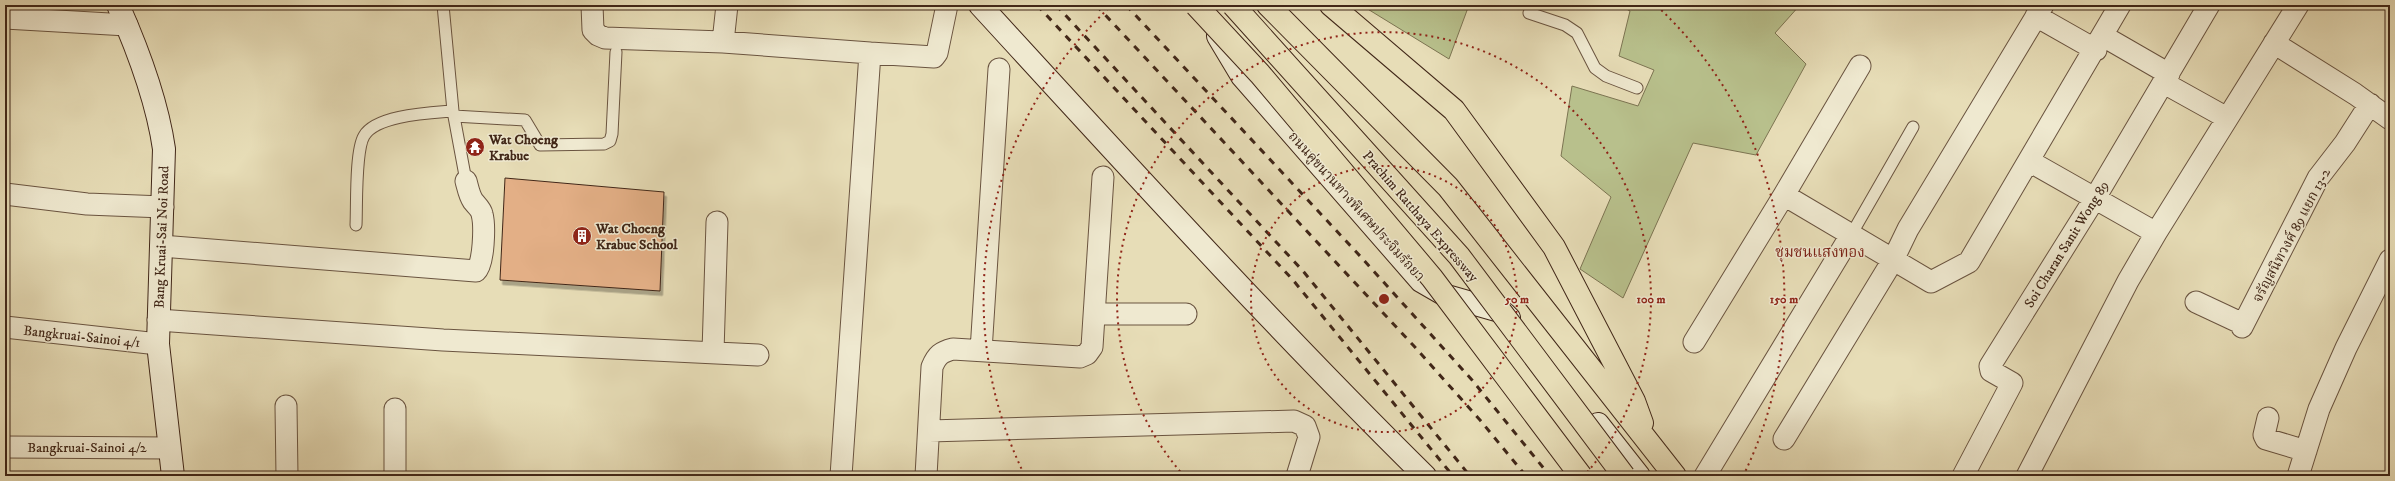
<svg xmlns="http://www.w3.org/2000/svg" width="2395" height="481" viewBox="0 0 2395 481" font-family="'IM FELL DW Pica','Noto Serif Thai',serif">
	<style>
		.green { fill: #b8c08c; stroke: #7c7452 }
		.building { fill: #e3af86; stroke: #412718; filter: url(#shadow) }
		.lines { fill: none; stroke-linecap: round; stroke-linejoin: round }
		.service-casing { stroke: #6a5440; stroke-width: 13 }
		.minor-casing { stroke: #6a5440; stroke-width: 23 }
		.secondary-casing { stroke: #412718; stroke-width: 24 }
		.motorway-casing { stroke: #412718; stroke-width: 24 }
		.service { stroke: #efe9d0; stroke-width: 11 }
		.minor { stroke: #efe9d0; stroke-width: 21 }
		.secondary { stroke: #efe9d0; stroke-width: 22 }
		.motorway { stroke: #e7ddb7; stroke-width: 22 }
		.rail { stroke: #412718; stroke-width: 3; stroke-dasharray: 7 7; stroke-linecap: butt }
		.motorway-bridge-casing { stroke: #412718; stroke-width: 24; stroke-linecap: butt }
		.motorway-bridge { stroke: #e7ddb7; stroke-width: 22 }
		.ring { fill: none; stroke: #8f2418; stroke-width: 2; stroke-dasharray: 2 4 }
		.labels { text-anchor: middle; stroke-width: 3; stroke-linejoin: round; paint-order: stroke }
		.poi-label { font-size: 14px; font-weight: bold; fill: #412718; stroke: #efe9d0; text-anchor: start }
		.street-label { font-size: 14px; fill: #412718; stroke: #efe9d0 }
		.neighbourhood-label { font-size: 15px; fill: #7a1f14; stroke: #efe9d0 }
		.centre { fill: #8f2418; stroke: #efe9d0; stroke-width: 2 }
		.ring-label { font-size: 12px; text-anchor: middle; font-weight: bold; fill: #8f2418; stroke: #efe9d0; stroke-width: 3; stroke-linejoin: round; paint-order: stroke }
	</style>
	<defs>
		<filter id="shadow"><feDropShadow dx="2.5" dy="4.5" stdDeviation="0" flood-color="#0004"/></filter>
	</defs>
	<rect width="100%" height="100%" fill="#e7ddb7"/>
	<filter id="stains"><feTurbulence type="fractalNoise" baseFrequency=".005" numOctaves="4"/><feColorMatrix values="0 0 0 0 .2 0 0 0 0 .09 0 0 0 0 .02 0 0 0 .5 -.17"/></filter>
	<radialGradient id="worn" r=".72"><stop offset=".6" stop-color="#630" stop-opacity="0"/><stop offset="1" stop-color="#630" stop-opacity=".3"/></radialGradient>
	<path class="green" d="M1366 5H1469L1449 59 1366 8Z
		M1619 5H1800L1775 33 1806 64 1756 155 1693 143 1623 298 1580 269 1611 197 1561 156 1572 86 1638 106 1654 70 1619 56 1630 11Z"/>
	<path class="building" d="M505 178 664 192 660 291 500 280Z"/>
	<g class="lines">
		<g class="service-casing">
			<path id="service" d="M1529 13 1565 25 1577 33 1595 68 1606 76 1637 88
				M453 111 466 181
				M454 116 525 120 540 145 604 144 610 141 612 134 616 52
				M356 225C357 206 355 151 364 136 376 115 430 113 453 111L443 5
				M1851 235 1913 127"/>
		</g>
		<g class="minor-casing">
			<path id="minor" d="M592 5 593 30 598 35 605 38 723 42 870 53 841 476
				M2036 16 2096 50
				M5 18 127 25
				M2103 36 2169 74
				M723 42 727 5
				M2274 43 2355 94 2390 119
				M870 53 934 57 937 53 947 5
				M2164 83 2227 118
				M2029 161 2156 233
				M5 194 87 204 163 207
				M1784 195 1931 282 1969 262 2120 5
				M161 246 476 271C484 264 485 225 482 214 481 209 476 205 473 201 469 195 468 188 466 181
				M2196 302 2243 324
				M1095 314H1186
				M158 320 443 340 758 355
				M5 327 158 344
				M2242 327 2318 178 2345 143 2370 104
				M1694 342 1784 195 1860 66
				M981 351 999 69
				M713 352 717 222
				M286 406 287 476
				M2268 418 2264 435 2266 439 2306 451
				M929 431 1294 421 1305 426 1309 437 1297 476
				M1784 439 1893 260 1908 229 2043 5
				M5 447 169 448
				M395 476V409
				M926 476 932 367C937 355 941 352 953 349L1080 357 1087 354 1092 347 1103 177
				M1705 476 1851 235
				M1963 476 2012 383 1991 371 1990 366 2095 198 2209 5
				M2027 476 2128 281 2156 233 2298 5
				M2298 476 2319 409 2346 348 2390 260"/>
		</g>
		<g class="secondary-casing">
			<path id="secondary" d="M118 5C138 50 157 100 164 149L158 344 173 476
				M980 5C1126 164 1271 324 1425 476
				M1218 36 1242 76 1421 281 1447 296 1503 312 1509 318
				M1598 424 1639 476"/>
		</g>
		<g class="motorway-casing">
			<path id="motorway" d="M1268 5 1448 187 1675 476
				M1331 5 1454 110 1554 247 1634 401 1642 423"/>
		</g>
		<use href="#service" class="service"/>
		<use href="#minor" class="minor"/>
		<use href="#secondary" class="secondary"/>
		<use href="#motorway" class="motorway"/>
		<path class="rail" d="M1037 5 1293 280 1453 476
			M1056 5 1303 271 1470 476
			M1096 5 1413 345 1480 420 1526 476
			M1126 5 1360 256 1472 380 1550 476"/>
		<g class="motorway-bridge-casing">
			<path id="motorway-bridge" d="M1196 5 1260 74 1432 278 1581 476
				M1233 5 1459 256 1624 476"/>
		</g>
		<use href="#motorway-bridge" class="motorway-bridge"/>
	</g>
	<g class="ring">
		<circle cx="1384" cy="299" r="133"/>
		<path d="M1184 476A267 267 0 1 1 1584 476"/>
		<path d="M1024 474A400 400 0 0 1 1111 6M1657 6A400 400 0 0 1 1744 474"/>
	</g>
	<defs>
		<g id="temple-disc" transform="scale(1)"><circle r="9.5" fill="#8f2418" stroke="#efe9d0"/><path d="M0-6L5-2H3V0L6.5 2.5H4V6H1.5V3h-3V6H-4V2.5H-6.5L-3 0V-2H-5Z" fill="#fff"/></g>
		<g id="building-disc" transform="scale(1)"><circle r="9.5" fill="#8f2418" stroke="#efe9d0"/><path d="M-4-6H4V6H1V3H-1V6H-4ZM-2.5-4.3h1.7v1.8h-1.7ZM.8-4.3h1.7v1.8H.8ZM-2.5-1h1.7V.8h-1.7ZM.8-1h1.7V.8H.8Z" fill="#fff"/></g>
	</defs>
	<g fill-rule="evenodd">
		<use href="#temple-disc" x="475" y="147"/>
		<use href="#building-disc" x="582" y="236"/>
	</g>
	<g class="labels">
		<g class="poi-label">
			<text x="489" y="144">Wat Choeng<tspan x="489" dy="16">Krabue</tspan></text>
			<text x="596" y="233">Wat Choeng<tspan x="596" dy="16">Krabue School</tspan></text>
		</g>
		<g class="street-label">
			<text transform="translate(1357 206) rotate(48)" y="5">ถนนคู่ขนานทางพิเศษประจิมรัถยา</text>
			<text transform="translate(1421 216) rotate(49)" y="5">Prachim Ratthaya Expressway</text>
			<text transform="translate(2291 235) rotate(-62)" y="5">จรัญสนิทวงศ์ 89 แยก 13-2</text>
			<text transform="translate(161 237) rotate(-88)" y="5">Bang Kruai-Sai Noi Road</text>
			<text transform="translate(2066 244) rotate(-58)" y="5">Soi Charan Sanit Wong 89</text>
			<text transform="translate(82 336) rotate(6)" y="5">Bangkruai-Sainoi 4/1</text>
			<text x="87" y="452">Bangkruai-Sainoi 4/2</text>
		</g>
		<g class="neighbourhood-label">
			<text x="1820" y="257">ชุมชนแสงทอง</text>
		</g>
	</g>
	<circle cx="1384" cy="299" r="6" class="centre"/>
	<g class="ring-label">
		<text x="1517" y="303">50 m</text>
		<text x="1651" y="303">100 m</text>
		<text x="1784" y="303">150 m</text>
	</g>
	<rect width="2395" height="481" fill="none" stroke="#e7ddb7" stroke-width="20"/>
	<rect x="6" y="6" width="2383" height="469" fill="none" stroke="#412718" stroke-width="2"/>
	<rect x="10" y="10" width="2375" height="461" fill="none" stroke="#412718"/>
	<rect width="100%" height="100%" filter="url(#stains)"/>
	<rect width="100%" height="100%" fill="url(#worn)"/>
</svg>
